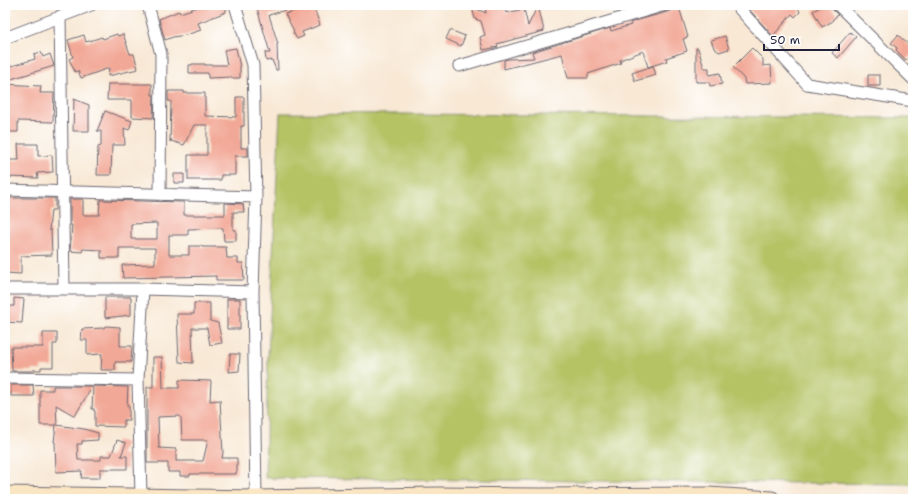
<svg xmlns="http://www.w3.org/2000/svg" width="918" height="504" viewBox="0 0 918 504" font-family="'Shantell Sans',sans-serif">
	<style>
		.green { fill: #b5c365; stroke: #6c7250 }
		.building { fill: #f2a896; fill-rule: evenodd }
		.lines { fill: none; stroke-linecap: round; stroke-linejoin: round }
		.street-casing { stroke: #6d6771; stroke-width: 13 }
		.secondary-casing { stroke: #6d6771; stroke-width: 17 }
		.street { stroke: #fff; stroke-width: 11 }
		.secondary { stroke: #fbe6c4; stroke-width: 15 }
	</style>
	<rect width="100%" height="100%" fill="#fff"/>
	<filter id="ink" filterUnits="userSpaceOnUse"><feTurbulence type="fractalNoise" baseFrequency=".025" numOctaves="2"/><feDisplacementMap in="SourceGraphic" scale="8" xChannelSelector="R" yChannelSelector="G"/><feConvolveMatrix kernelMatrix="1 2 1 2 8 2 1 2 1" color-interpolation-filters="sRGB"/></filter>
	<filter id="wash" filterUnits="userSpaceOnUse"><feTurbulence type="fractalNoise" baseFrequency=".012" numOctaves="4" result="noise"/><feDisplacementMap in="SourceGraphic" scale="16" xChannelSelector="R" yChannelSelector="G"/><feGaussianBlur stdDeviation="0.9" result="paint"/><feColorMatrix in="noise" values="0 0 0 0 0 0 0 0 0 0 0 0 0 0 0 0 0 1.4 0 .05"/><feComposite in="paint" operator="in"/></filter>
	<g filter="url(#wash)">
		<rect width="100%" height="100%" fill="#f8e8d4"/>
		<path class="green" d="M280 113 913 118V484L265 478 268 357Z"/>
		<g id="blocks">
			<path class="building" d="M204 5H226V12L198 23 201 30 186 35 173 37 165 40 159 19 179 11 180 13Z
				M270 5H295V7L269 15 278 44H277L278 70H276L272 60 266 61 265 53H270L257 8Z
				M311 5H313L320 25 302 32 304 36 297 39 293 32 294 31 285 14Z
				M485 5H504L506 13 524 9 528 26 538 5 544 31 497 44 498 47 483 50 480 37 485 35 481 21 475 19 472 7 486 13Z
				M745 5H797L800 12 795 17 792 14 773 36Z
				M824 5H828L838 15 832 20 833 21 822 27 813 11Z
				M679 7 688 37 683 39 687 51 666 58 667 61 648 67 643 51 620 60 621 63 588 74V78H568L562 54 504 69V60L509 59 534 58 532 52 610 28 611 31 631 25 630 23 635 21 667 12Z
				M450 30 465 36 461 46 446 39Z
				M850 32 856 37 838 58 832 53Z
				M117 34 118 36 123 34 130 54H134L138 69 108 76 109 68 81 78 78 71 75 72 69 59 73 57 68 40 84 35 86 42 102 37 103 39Z
				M898 35 913 49V53L906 60 896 50 897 48 891 43Z
				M725 36 729 49 719 52 714 48 711 40Z
				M236 48 240 67V78H232V77L208 78V73H189V65H192V64H205V65H227L224 50Z
				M696 48H698L704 68H709V75L720 73 722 84 710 86 709 82H696Z
				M752 48 763 59V66L771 65 772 83 745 84 744 79 733 67Z
				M41 52 43 57 50 54 54 66 5 81V68L35 59 34 54Z
				M653 66 656 75 635 81 632 73Z
				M868 75H880V86H868Z
				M5 84 41 86 40 93H54L53 122 18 121V132H5Z
				M108 84H152V95H154L153 118 132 117V100H107Z
				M168 91H184V93H205V116L236 117V97H244V126H241V148H248V156H235V175H221V180H188V155H207V125H194L184 145 171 141V139L170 142 171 101H168Z
				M74 99 89 105V131H73Z
				M105 111 132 121 129 130 124 128 125 145H112L111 175H97L98 147 101 146V131H97Z
				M18 144H38V156L52 155 53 172 37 173 38 178 5 177V160H19Z
				M174 174H184V183H174Z
				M5 198H55V210H51L49 230H51L52 255 21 256V274L5 273Z
				M70 199H83V215H99L100 200 184 202V215H225V203L243 204 244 212H233V230H236V241H224L223 228 188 229V235H169V255H189V246H202V247H226L227 258H238V263H243L244 280H216V276L123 278 122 265 155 264V248H119V258H101V250L83 249 82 252 70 251 72 225H70ZM157 223V239H131V224Z
				M105 297H131V315L105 318Z
				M14 298 24 299 22 323 5 322V306H14Z
				M227 299H240V329H227Z
				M194 303H210V321L218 323 222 343 210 345 207 328H192L193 363 179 362 177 314H194Z
				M105 326 120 327V346H132L131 362H115V370H101L102 354 87 355V340H81L82 329 104 328Z
				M43 333H57V344H53V367H41V370H33V371H12L11 347H43Z
				M230 354H240L239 371 229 372Z
				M153 357H162L163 388H179V380L211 381 210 401 220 400 223 453 222 458H237V472H236V474H190V476H180V472H168V463H147V387H153ZM180 416 181 418 182 440H208L203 461H176V449L159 448 158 417Z
				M11 385H33L34 396H11Z
				M53 386H92L75 416 56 405 57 425 84 429 98 433V440L82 441V444H77L78 460H101V456H111L117 440 126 443 121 456H127V469H100V478H81L82 471 56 472 55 442H54L56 425H40V390H53Z
				M93 386 128 387 127 406H129V420H124V427L95 426V411H94V409H92Z"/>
		</g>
	</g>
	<g filter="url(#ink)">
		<use href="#blocks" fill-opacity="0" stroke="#6d6771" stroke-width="1"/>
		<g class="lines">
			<g class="street-casing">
				<path id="street" d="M148 5 161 54 160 195
					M235 5 253 65 256 197 253 292 256 499
					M736 5 807 84 913 101
					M838 5 913 79
					M60 16 64 289
					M5 38 91 5
					M459 66 665 5
					M5 190 256 197
					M5 289H143L253 292
					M5 378 138 380
					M141 496 138 380 143 289"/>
			</g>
			<g class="secondary-casing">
				<path id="secondary" d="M5 494 256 498 438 495 540 496 709 495 772 499"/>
			</g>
			<use href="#street" class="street"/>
			<use href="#secondary" class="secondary"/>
		</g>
	</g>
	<rect width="918" height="504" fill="none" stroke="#fff" stroke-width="20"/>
	<path d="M764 44v6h75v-6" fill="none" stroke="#22223b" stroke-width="2"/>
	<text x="770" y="44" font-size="12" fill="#22223b" stroke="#ffffff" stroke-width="3" paint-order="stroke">50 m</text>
</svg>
